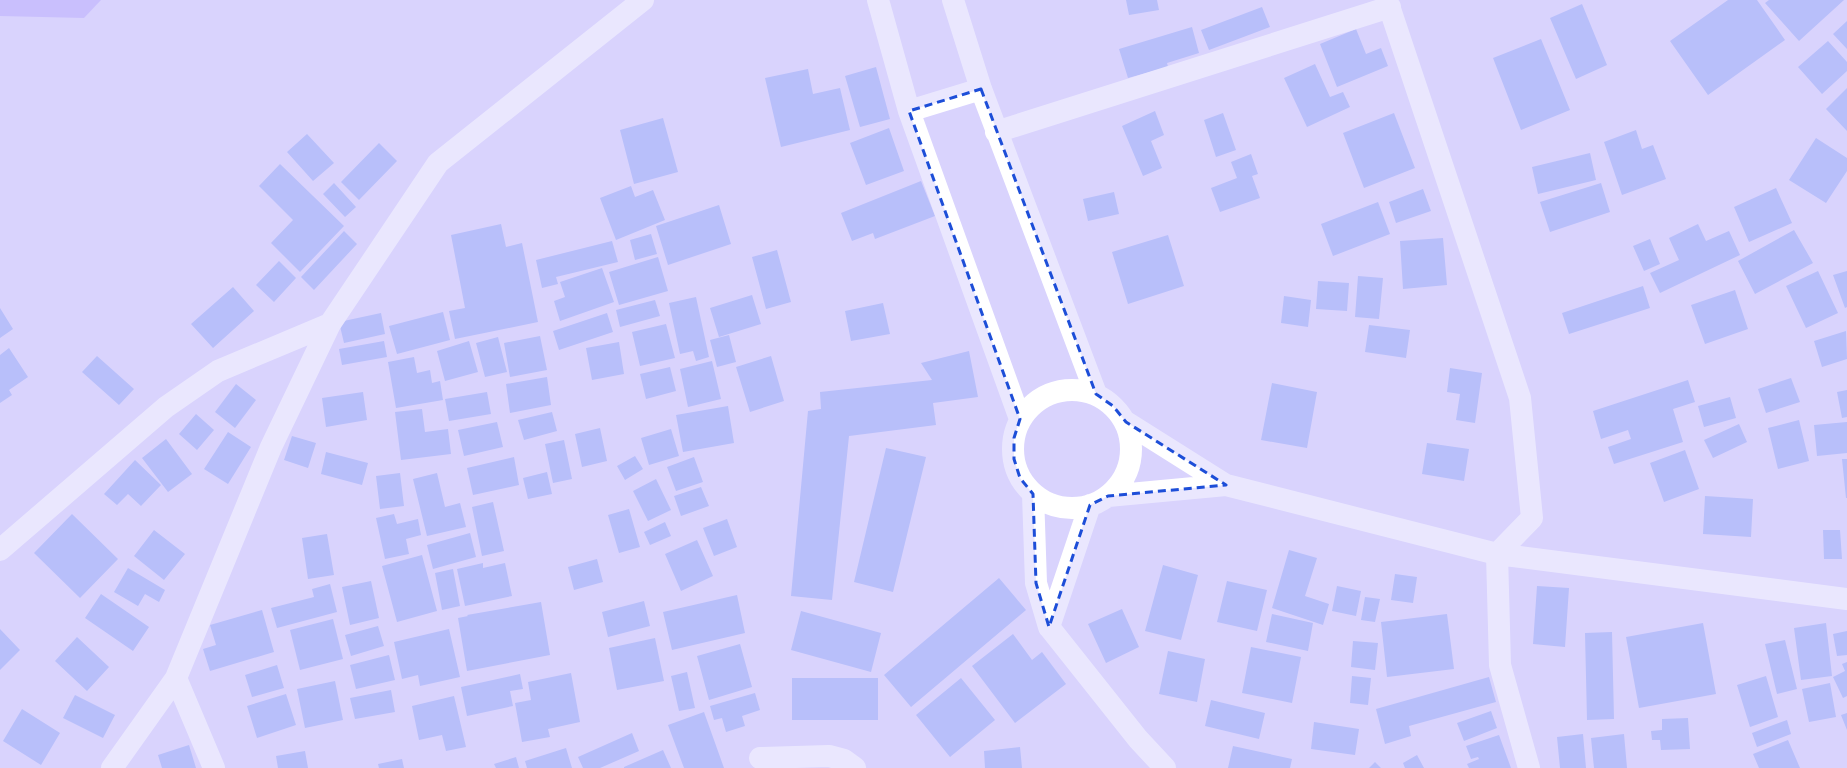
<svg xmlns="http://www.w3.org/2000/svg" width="1847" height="768" viewBox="0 0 1847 768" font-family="Montserrat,sans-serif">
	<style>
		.water { fill: #b7a7fc }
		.building { fill: #90a6f7 }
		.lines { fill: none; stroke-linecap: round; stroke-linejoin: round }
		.minor { stroke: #fff; stroke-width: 22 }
		.marked { fill: none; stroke: #1d4ed8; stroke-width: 3; stroke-dasharray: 8 5; stroke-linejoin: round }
	</style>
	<rect width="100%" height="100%" fill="#d9d3fd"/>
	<path class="water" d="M0 0H101L84 18 0 16Z"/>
	<path class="building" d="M1126 0H1157L1159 10 1129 15Z
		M1728 0H1757L1785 40 1708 95 1670 41Z
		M1769 0H1844L1799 41 1765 3Z
		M1582 4 1607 65 1576 79 1550 18Z
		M1262 7 1270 27 1209 50 1201 30Z
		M1847 21V49L1833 34Z
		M1192 27 1199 53 1167 63 1168 67 1128 78 1119 49Z
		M1356 29 1366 54 1381 48 1388 66 1337 87 1320 44Z
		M1541 39 1570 110 1521 130 1493 58Z
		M1828 41 1847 62V71L1822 94 1798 67Z
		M1315 64 1330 97 1343 92 1350 107 1307 127 1284 78Z
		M876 67 890 119 860 127 845 76Z
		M808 69 813 94 840 88 850 130 781 147 765 78Z
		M1847 88V131L1826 109Z
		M1155 111 1164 135 1151 141 1162 168 1143 176 1122 126Z
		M1223 113 1236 150 1216 157 1204 120Z
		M1394 113 1415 168 1364 188 1343 133Z
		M663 118 678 172 634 184 620 130Z
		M889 128 904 171 866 185 850 143Z
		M1636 130 1642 149 1653 145 1666 179 1622 195 1604 142Z
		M307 134 334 163 313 181 287 152Z
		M1816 138 1847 158V171L1826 203 1789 180Z
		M379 143 397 161 359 200 341 182Z
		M1590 153 1596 180 1538 194 1532 167Z
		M1251 154 1258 174 1252 176 1260 198 1220 212 1211 188 1237 178 1231 162Z
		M280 164 344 226 300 272 271 243 293 220 259 186Z
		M921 181 935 216 875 239 873 233 852 241 841 213Z
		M334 183 356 207 345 217 323 194Z
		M1601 183 1610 212 1550 232 1540 202Z
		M631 186 635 197 653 190 665 220 616 240 600 198Z
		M1776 188 1792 223 1749 242 1734 207Z
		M1423 189 1431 211 1396 223 1389 202Z
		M1114 192 1119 214 1088 221 1083 199Z
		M1378 202 1390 234 1333 256 1321 224Z
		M719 205 731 244 668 265 656 226Z
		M501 224 506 247 522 243 538 322 455 339 449 311 465 308 451 235Z
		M1698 224 1706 241 1729 231 1740 255 1660 293 1650 273 1679 260 1669 238Z
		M1794 230 1813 263 1755 294 1738 261Z
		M344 231 357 244 314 290 301 277Z
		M651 234 657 254 635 260 630 240Z
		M1168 235 1184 286 1128 304 1112 252Z
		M1443 238 1447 285 1403 289 1400 241Z
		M1650 239 1660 264 1644 271 1633 246Z
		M612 241 618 262 556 277 558 284 542 288 536 260Z
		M777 250 791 302 766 309 752 257Z
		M658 257 668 291 619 305 609 272Z
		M279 261 296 278 274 302 256 285Z
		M602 268 614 302 560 321 554 301 565 297 560 282Z
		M1818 271 1838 313 1806 328 1786 286Z
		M1847 271V307L1845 308 1833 275Z
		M1358 276 1383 278 1379 319 1355 317Z
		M1318 281 1349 283 1347 311 1316 309Z
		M1643 286 1650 308 1569 334 1562 313Z
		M233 287 254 311 213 348 191 324Z
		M1735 290 1748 329 1705 344 1691 305Z
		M752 295 761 324 719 337 710 308Z
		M1284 296 1311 300 1308 327 1281 323Z
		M696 297 709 357 696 361 693 351 680 354 669 303Z
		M655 300 660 316 620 327 616 310Z
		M883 303 890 334 851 341 845 311Z
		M0 308 13 329 0 338Z
		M443 312 450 340 397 354 389 326Z
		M381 313 385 334 344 343 339 322Z
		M607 313 613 332 559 350 553 331Z
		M666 324 675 358 640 366 632 332Z
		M1369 325 1410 330 1406 358 1365 352Z
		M1846 331 1847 359 1822 367 1814 341Z
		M729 335 736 362 717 367 710 340Z
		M540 336 547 370 510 377 504 343Z
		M498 337 507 372 485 377 476 343Z
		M384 341 387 357 342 365 339 349Z
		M469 341 478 372 445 381 437 351Z
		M619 342 624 374 592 380 586 348Z
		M9 348 28 377 9 390 12 395 0 403V355Z
		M969 351 978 397 933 403 936 425 849 436 832 600 791 596 808 411 821 409 820 392 932 380 921 363Z
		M97 356 134 389 119 405 82 372Z
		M771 356 784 401 750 412 736 367Z
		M414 357 417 373 430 370 432 383 440 381 443 400 396 408 388 362Z
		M712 361 721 399 688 407 680 369Z
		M670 367 676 391 646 399 640 374Z
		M1450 368 1482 373 1475 423 1456 420 1460 394 1447 392Z
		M547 377 551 405 510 413 506 384Z
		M1791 378 1800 402 1766 413 1758 389Z
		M1688 380 1695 402 1673 409 1683 442 1614 464 1608 447 1631 439 1628 430 1601 439 1593 411Z
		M1272 383 1317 392 1307 448 1261 440Z
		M236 384 256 400 235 428 215 412Z
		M1847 390V417L1842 418 1837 392Z
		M363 392 367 420 326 427 322 398Z
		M487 392 491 414 449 421 445 399Z
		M1730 397 1736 418 1704 427 1698 406Z
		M728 406 734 443 683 452 676 415Z
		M422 409 425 432 448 429 451 454 401 460 395 412Z
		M552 412 557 431 524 440 518 420Z
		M196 414 214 430 197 450 179 434Z
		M1799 420 1809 461 1778 469 1768 428Z
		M497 422 503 447 464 456 458 430Z
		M1847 422V453L1817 456 1814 425Z
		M1739 424 1747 442 1713 458 1704 440Z
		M600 428 607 461 582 467 575 434Z
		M671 429 679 456 649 465 641 438Z
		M228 432 251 447 228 484 204 469Z
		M292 436 316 443 308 468 284 460Z
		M166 439 192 474 168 492 142 458Z
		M564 440 572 479 553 483 545 444Z
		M1427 443 1469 449 1464 481 1422 474Z
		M886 448 926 457 893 592 854 582Z
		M1685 450 1699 489 1664 502 1650 463Z
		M326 452 368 463 362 485 321 474Z
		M635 456 643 469 625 480 617 466Z
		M514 457 519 485 473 495 467 468Z
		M694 457 703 482 676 491 667 467Z
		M1842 459H1847V498H1846Z
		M135 460 161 485 141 506 128 494 117 505 104 494Z
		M547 472 552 494 528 499 523 478Z
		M400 473 404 506 380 509 376 476Z
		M437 473 445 507 460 503 466 527 427 536 413 479Z
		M656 479 671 510 648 521 633 491Z
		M701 487 709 506 681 516 674 496Z
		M1705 496 1753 499 1751 537 1703 534Z
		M493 502 504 551 482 556 472 507Z
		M629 509 640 547 619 553 608 515Z
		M72 514 118 559 80 598 34 553Z
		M394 514 397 524 418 519 421 535 406 539 409 554 385 559 376 518Z
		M727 519 737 547 714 556 703 528Z
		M665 522 671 536 650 545 644 532Z
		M154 530 185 554 164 580 134 556Z
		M1823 530H1840L1842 559H1824Z
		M470 533 476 557 433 569 427 545Z
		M327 534 334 575 308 579 302 538Z
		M697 540 713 576 681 591 665 554Z
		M1289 550 1317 558 1305 596 1329 604 1323 625 1272 608Z
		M422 555 437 611 397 622 382 566Z
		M597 559 603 582 574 590 568 567Z
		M483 563V568L505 563 512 596 465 606 457 569Z
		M1163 565 1198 575 1181 640 1145 631Z
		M128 568 165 590 159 602 145 594 138 606 114 592Z
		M453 569 460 606 442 610 435 573Z
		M1395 574 1417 577 1413 603 1391 600Z
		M999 578 1026 610 911 707 884 675Z
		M371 581 379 618 350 625 342 587Z
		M1227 581 1267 590 1257 631 1217 622Z
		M330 584 337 612 277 628 271 608 314 597 312 589Z
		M1337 586 1361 591 1356 616 1332 611Z
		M1537 586 1569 588 1565 647 1533 644Z
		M101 594 149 627 133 651 85 618Z
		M737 595 745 633 672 650 663 612Z
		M1365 597 1380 599 1375 622 1361 620Z
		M644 601 650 626 608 637 602 612Z
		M541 602 550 655 467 671 458 618 468 616 467 615Z
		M1122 609 1139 647 1106 663 1088 624Z
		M262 610 274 652 210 671 203 649 216 645 210 625Z
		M801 611 881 633 871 672 791 650Z
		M1272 614 1313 623 1308 651 1266 642Z
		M1447 614 1454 669 1387 677 1381 622Z
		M333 619 343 659 300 670 290 630Z
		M1703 623 1716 694 1639 708 1626 637Z
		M1826 623 1832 676 1801 680 1794 628Z
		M378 626 384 646 351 656 345 635Z
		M0 629 20 650 0 670Z
		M449 629 460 677 420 686 418 675 402 679 394 642Z
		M1847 631V655L1837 656 1833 634Z
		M1612 632 1614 719 1587 720 1585 633Z
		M1013 634 1032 660 1042 652 1066 684 1015 723 972 666Z
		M77 637 109 667 87 691 55 661Z
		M655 638 664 681 617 690 609 648Z
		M1785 640 1797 689 1777 694 1765 644Z
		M1353 641 1378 643 1375 670 1351 667Z
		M740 644 752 687 709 700 697 656Z
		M1251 647 1301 657 1292 703 1242 693Z
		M1168 651 1205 659 1197 702 1159 694Z
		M389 655 395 680 356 689 350 665Z
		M1847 662V696L1843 698 1833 677 1845 671 1842 664Z
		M277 665 284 688 252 697 245 675Z
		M687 672 695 708 679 711 671 676Z
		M571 673 580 722 548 729 550 737 522 742 515 703 531 700 528 682Z
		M520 674 523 689 510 691 513 706 467 716 461 687Z
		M1352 676 1371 678 1368 705 1350 703Z
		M1766 676 1778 717 1750 727 1737 685Z
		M1489 677 1496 702 1409 726 1411 736 1385 744 1376 709Z
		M792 678H878V720H792Z
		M961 678 995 720 950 757 916 715Z
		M335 681 343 720 305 728 297 689Z
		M1830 683 1836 717 1809 722 1802 689Z
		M391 690 395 712 355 719 350 698Z
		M755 693 760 710 742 716 745 726 726 732 722 718 714 720 710 706Z
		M286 694 296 725 257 738 247 706Z
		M75 695 115 715 103 738 63 718Z
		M454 696 466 747 446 751 442 735 419 740 412 706Z
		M1211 700 1265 713 1259 739 1205 726Z
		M22 709 60 733 41 765 3 741Z
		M1491 711 1497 728 1464 741 1457 723Z
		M704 712 724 768H684L668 725Z
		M1847 713V730L1841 715Z
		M1688 718 1690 749 1661 750 1660 740H1652L1651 731 1662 730V719Z
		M1787 720 1791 734 1757 747 1752 733Z
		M1314 722 1359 729 1355 755 1311 749Z
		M632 733 639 751 600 768H583L578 757Z
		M1583 734 1586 768H1560L1557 737Z
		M1624 734 1627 768H1594L1591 738Z
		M1499 735 1511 768H1469L1467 764 1479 759 1478 757 1471 759 1466 746Z
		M1788 740 1800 768H1759L1753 754Z
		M189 745 196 768H162L158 755Z
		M1233 746 1292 759 1290 768H1228Z
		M1020 747 1022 768H985L984 751Z
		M566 748 572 768H527L525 761Z
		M663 750 671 768H624V767Z
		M305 751 308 768H278L276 756Z
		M1417 755 1424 768H1405L1403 763Z
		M516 757 519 768H496L494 764Z
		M402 759 404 768H379L378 764Z
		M1375 762 1381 768H1369Z"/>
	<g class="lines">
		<path class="minor" d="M878 0 909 111 1020 419
			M953 0 981 89 1096 394
			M1387 0 1520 398 1532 518 1497 554 1500 665 1529 768
			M909 111 981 89
			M996 132 1390 7
			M1013 449a59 59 0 1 1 118 0a59 59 0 1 1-118 0Z
			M1126 422 1226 485 1497 554 1847 599
			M1033 494 1036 583 1049 627 1138 739 1165 768
			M1108 496 1226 485
			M0 550 166 407 218 371 330 324
			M1049 627 1090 505
			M760 758 829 756 844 760 855 768
			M112 768 176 678
			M214 768 176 678 271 447 330 324 438 163 643 0"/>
	</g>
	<path d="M0 0H1847V768H0ZM981 89 1096 394 1113 406 1126 422 1226 485 1108 496 1090 505 1049 627 1036 583 1033 494 1020 478 1014 459V438L1020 419 909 111Z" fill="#d9d3fd" fill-opacity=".55" fill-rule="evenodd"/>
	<path class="marked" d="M981 89 1096 394 1113 406 1126 422 1226 485 1108 496 1090 505 1049 627 1036 583 1033 494 1020 478 1014 459V438L1020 419 909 111Z"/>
</svg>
